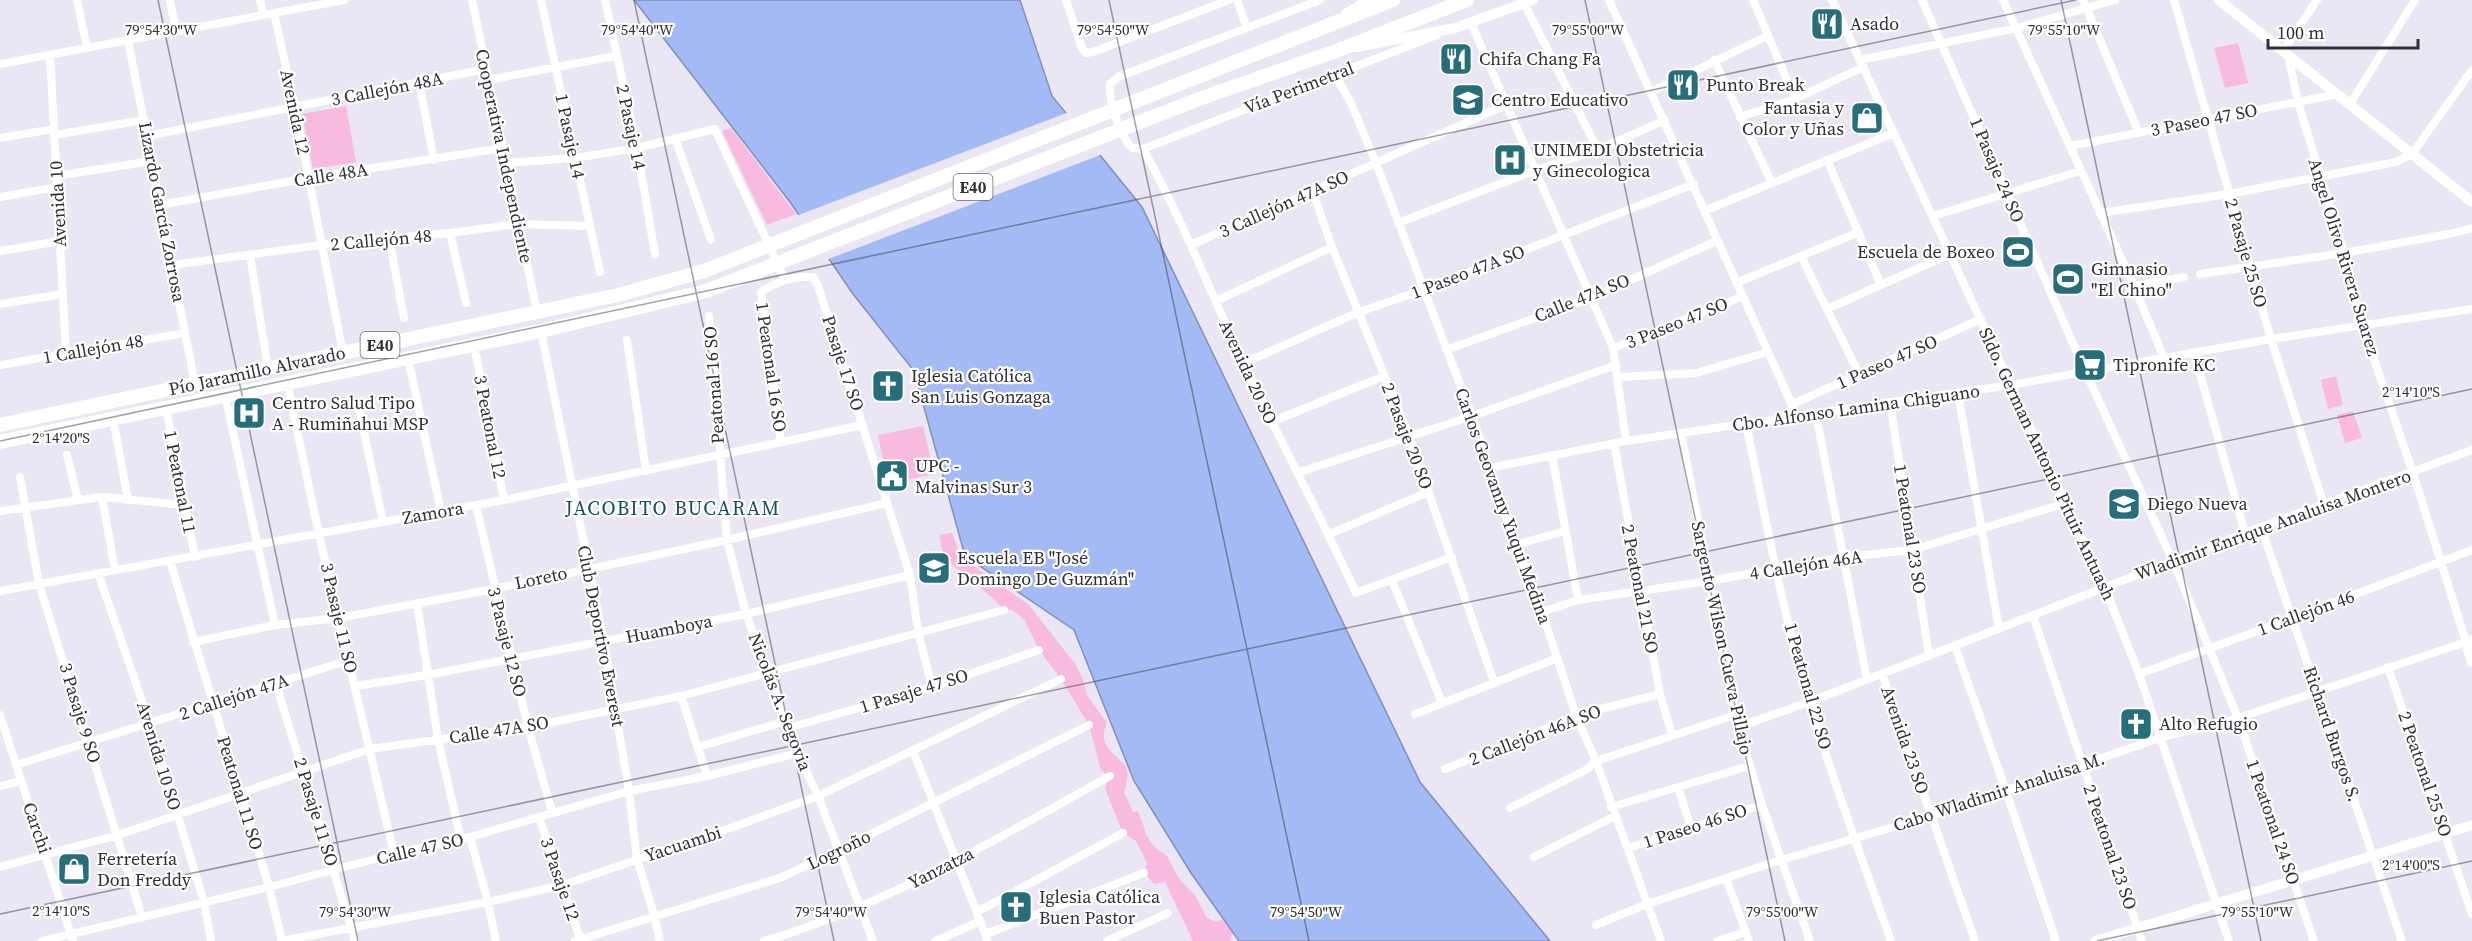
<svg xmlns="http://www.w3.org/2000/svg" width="2472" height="941" viewBox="0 0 2472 941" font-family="'Source Serif 4',serif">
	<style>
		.green { fill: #f8bade }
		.water { fill: #a3baf5; stroke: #8190bb; stroke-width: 1.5 }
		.pier { fill: #ebe6f3 }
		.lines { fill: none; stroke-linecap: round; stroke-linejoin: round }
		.street { stroke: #fff; stroke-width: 8 }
		.secondary { stroke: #fff; stroke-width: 10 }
		.highway { stroke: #fff; stroke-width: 14 }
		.ticks { fill: none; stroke: #312f33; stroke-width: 1.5; stroke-opacity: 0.45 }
		.labels { text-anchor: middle; stroke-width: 4.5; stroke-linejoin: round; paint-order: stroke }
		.shield { fill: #fff; stroke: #6f6d70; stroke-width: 1.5 }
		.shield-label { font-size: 16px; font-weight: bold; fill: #312f33 }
		.poi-label { font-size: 18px; fill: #312f33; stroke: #fff; text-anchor: start }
		.street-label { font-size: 18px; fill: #312f33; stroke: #fff }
		.neighbourhood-label { font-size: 20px; letter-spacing: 1.5px; fill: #17515b; stroke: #fff }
		.ticks-label { font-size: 15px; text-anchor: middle; fill: #312f33; stroke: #fff; stroke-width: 4.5; stroke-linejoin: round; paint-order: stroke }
	</style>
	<rect width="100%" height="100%" fill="#ebe6f3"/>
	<path class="green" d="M2238 43 2248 83 2225 88 2214 48Z
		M346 106 356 162 313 169 302 114Z
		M731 128 796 214 767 225 722 131Z
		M2336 376 2343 405 2328 409 2321 380Z
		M2353 411 2362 438 2345 443 2337 415Z
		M923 426 934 474 900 481 896 467 885 469 878 435Z
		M952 533 961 557 1029 605 1075 664 1082 677 1087 695 1107 723C1097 743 1112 752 1124 764 1131 771 1126 785 1124 792L1133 812 1138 811 1147 836 1154 847 1167 856 1178 877 1196 897 1207 918 1214 921 1227 920 1234 929 1230 941H1193L1165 882 1154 884 1144 873 1147 863 1136 841 1123 833 1105 789 1109 776 1101 770 1089 725 1061 679 1039 650 1024 619 1012 610H1004C987 589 958 576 944 554 941 549 941 541 939 535Z"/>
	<path class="water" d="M634 0H1020L1052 96 1142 207 1420 782 1550 941H1239L1191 873 1134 781 1074 630 965 556 914 371 853 294 790 202Z"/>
	<path class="pier" d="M1069 112 1103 154 826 260 796 216Z"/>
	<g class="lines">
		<path class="street" d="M77 0 87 48
			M170 0 176 31
			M260 0 263 15
			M472 0 537 312
			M541 0 600 272
			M605 0 637 148 655 254
			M1066 0 1082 48 1086 53 1093 52 1229 0
			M1237 0 1247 28
			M1320 0 1118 77 1110 84C1109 103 1119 134 1132 148L1143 149 1437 35
			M1609 0 1797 416
			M1753 0 1795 99
			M1832 0 2105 588 2139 674 2229 941
			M1922 0 2086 373 2173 561 2238 718 2314 941
			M2003 0 2134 286 2164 358
			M2083 0 2139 133
			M2174 0 2271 339 2324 505
			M1524 3 1598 150
			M274 13 295 107 343 353
			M1471 23 1613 348 1626 441
			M128 40 195 384
			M2283 51 2317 0
			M50 55 66 354
			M1714 60 1772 183
			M1860 60 2017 28 2115 0
			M0 64 344 0
			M1335 75 1351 103 1376 163 1472 416 1516 545 1542 612 1577 718 1596 761 1661 941
			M488 80 615 56
			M419 82 434 160
			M1651 92 1767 36
			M2350 104 2415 0
			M1740 117 1795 99 1863 67
			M54 135 144 120
			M147 136 486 69
			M0 138 54 129
			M675 138 711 240
			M2070 146 2338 94
			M1143 149C1182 218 1210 292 1244 364 1280 441 1321 516 1356 593L1452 557
			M1827 160 1881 285
			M506 163 575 158 637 148 715 129 785 280
			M56 176 152 161
			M1313 193 1332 247 1409 436 1494 682
			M0 197 57 187
			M160 205 308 178 503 148
			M1704 211 1894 133
			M2100 213 2229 194 2396 162 2412 154 2472 70
			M1933 216 2080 171
			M1398 223 1536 170 1598 150 1665 120
			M450 233 466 303
			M389 238 404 318
			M1191 245 1508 104
			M0 251 60 241
			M250 255 268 369
			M1801 256 1859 374
			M172 265 321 245 450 233 517 224 590 226
			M2200 274 2344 253 2449 234 2472 228
			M1736 283 1859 232
			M2134 286 2184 277
			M1216 301 1332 247
			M0 304 63 294
			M1827 309 1950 254
			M709 316 727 540 746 614 798 753 818 796 873 941
			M541 331 604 642 629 791 637 859 654 915 660 941
			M627 340 646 471
			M1613 348 1741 297
			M1446 350 1591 298 1716 241
			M2194 353 2245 533
			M476 355 504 500
			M408 358 441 512
			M1244 363 1359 312 1423 290 1694 184
			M0 365 185 333
			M1618 377 1696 373 1768 352
			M287 382 319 535 394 854
			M1958 393 1999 629
			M225 395 275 625
			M1890 402 1929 656
			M358 404 383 522
			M1793 404 1981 319
			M166 408 195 557
			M1816 414 1867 680
			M1271 422 1384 376
			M1746 424C1766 517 1782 613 1810 704 1834 784 1863 862 1891 941
			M115 429 128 500
			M1681 433 1738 727 1762 805 1810 941
			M781 442 761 292C777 281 794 275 813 277L818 286 910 575 918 631 932 687
			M1614 443 1660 694 1672 735
			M67 455 78 500
			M1552 455 1578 600
			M1489 468 1626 441 2011 385 2271 339 2472 309
			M1297 473 1472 416 1616 365
			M20 477 39 584 142 917
			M102 497 115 570
			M476 505 528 727 552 812
			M0 511 102 497 184 505
			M2261 527 2402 941
			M1330 534 1428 492
			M1516 545 1564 531
			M170 561 269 887 282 941
			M98 573 150 724 204 902 211 941
			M1392 580 1442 703
			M0 591 504 500 863 425
			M417 603 438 740 461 840
			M1542 612 1578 600 1709 581 1844 557 1912 550 2066 503
			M2033 616 2142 941
			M193 642 275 625 339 618 494 589 727 540 887 503
			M1955 646 2006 791 2056 941
			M2388 667 2472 914
			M1882 674 1975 941
			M2139 674 2293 618 2472 550
			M276 684 355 941
			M355 686 427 675 746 614 910 575
			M681 696 707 776
			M1415 714 1558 658
			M0 715 73 941
			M1738 727 1809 702 2261 527 2472 450
			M788 728 932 687 1039 650
			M698 747 786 721
			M913 751 988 941
			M16 765 349 660
			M1445 769 1585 713 1660 694
			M0 786 21 781
			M1678 787 1691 828
			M1611 807 1749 766
			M1510 808 1586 770 1596 761 1735 715
			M539 817 581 941
			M470 837 488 902 496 941
			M1628 848 1762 805
			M1534 857 1615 816
			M0 867 118 835 370 749 528 727 681 696 1004 610
			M1726 878 1749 941
			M977 912 1123 833
			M1596 925 1647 904 1781 860 1931 816 2160 738 2238 718 2466 642 2413 473 2363 327 2344 253 2298 102 2288 55
			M986 934 1144 873
			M42 941 269 887 394 854 470 837 629 791 707 776 798 753
			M281 941 488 902 563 885 739 825 818 796 1061 679
			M575 941 780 878 839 850 1089 725
			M764 941C888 905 998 838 1110 776
			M936 941 980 921
			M1107 941 1168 913
			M1718 941 1745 932"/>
		<path class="secondary" d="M2219 0 2472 202
			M1346 14 1368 0
			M1357 47 1455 28 1533 0
			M2472 640 2466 642 2472 662
			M2096 941 2472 825"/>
		<path class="highway" d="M0 425 618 295 704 271 1393 0
			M0 442 541 331 706 291 1199 99 1336 51 1467 0"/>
	</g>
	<path class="ticks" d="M158 0 358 941M634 0 834 941M1109 0 1309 941M1585 0 1785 941M2061 0 2261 941M0 441 2076 0M0 914 2472 389M2097 941 2472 861"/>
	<defs>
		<g id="restaurant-square" transform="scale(1.725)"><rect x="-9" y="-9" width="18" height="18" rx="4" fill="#276e7a" stroke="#fff"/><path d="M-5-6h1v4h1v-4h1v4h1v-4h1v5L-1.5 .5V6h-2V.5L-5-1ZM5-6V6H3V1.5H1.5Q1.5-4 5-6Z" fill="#fff"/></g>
		<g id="school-square" transform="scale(1.725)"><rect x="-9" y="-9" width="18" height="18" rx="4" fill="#276e7a" stroke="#fff"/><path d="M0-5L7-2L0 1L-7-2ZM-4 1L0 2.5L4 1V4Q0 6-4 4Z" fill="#fff"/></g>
		<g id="shop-square" transform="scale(1.725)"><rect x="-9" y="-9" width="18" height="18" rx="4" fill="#276e7a" stroke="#fff"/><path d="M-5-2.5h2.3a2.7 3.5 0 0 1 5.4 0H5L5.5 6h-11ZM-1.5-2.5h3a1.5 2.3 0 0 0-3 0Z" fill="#fff"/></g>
		<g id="hospital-square" transform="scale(1.725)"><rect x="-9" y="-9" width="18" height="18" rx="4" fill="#276e7a" stroke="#fff"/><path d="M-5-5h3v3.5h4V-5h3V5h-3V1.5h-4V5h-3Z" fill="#fff"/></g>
		<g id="stadium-square" transform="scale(1.725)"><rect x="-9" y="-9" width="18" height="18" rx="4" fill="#276e7a" stroke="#fff"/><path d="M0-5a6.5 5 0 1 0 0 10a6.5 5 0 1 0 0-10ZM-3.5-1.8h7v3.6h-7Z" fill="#fff"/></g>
		<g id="supermarket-square" transform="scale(1.725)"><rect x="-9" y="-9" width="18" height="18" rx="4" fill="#276e7a" stroke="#fff"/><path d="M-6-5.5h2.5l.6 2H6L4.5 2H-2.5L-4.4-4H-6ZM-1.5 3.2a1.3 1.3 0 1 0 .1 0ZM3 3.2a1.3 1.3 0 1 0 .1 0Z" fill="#fff"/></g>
		<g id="church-square" transform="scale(1.725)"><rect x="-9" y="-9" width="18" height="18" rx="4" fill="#276e7a" stroke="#fff"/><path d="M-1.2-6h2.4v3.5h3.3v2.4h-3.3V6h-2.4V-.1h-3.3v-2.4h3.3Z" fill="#fff"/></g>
		<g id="civic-square" transform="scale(1.725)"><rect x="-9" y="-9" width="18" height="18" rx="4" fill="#276e7a" stroke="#fff"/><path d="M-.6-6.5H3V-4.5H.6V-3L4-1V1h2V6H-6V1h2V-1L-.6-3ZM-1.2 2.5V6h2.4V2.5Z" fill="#fff"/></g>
	</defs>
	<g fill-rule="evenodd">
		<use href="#restaurant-square" x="1827" y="24"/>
		<use href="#restaurant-square" x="1456" y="59"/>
		<use href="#restaurant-square" x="1683" y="85"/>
		<use href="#school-square" x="1468" y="100"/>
		<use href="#shop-square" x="1867" y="118"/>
		<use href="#hospital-square" x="1510" y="160"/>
		<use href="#stadium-square" x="2018" y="252"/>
		<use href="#stadium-square" x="2068" y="279"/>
		<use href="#supermarket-square" x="2090" y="365"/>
		<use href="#church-square" x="888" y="386"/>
		<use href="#hospital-square" x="249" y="413"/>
		<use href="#civic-square" x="892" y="476"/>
		<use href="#school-square" x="2124" y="504"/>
		<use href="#school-square" x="934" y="568"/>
		<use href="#church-square" x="2136" y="724"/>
		<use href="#shop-square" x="74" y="869"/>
		<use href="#church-square" x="1016" y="907"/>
	</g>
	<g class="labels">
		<g class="shield">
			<rect x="953.5" y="174" width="39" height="26" rx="4.5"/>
			<rect x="360.5" y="332" width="39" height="26" rx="4.5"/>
		</g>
		<g class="shield-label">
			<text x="973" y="193">E40</text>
			<text x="380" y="351">E40</text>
		</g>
		<g class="poi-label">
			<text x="1850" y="30">Asado</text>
			<text x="1479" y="65">Chifa Chang Fa</text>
			<text x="1706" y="91">Punto Break</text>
			<text x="1491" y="106">Centro Educativo</text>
			<text x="1844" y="114" text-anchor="end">Fantasia y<tspan x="1844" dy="21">Color y Uñas</tspan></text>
			<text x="1533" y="156">UNIMEDI Obstetricia<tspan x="1533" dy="21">y Ginecologica</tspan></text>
			<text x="1995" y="258" text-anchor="end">Escuela de Boxeo</text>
			<text x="2091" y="275">Gimnasio<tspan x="2091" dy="21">"El Chino"</tspan></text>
			<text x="2113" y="371">Tipronife KC</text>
			<text x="911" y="382">Iglesia Católica<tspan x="911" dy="21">San Luis Gonzaga</tspan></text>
			<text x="272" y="409">Centro Salud Tipo<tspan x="272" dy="21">A - Rumiñahui MSP</tspan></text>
			<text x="915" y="472">UPC -<tspan x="915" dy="21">Malvinas Sur 3</tspan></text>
			<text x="2147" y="510">Diego Nueva</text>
			<text x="957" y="564">Escuela EB "José<tspan x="957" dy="21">Domingo De Guzmán"</tspan></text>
			<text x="2159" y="730">Alto Refugio</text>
			<text x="97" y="865">Ferretería<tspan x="97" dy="21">Don Freddy</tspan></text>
			<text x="1039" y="903">Iglesia Católica<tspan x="1039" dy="21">Buen Pastor</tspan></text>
		</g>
		<g class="street-label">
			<text transform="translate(1299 88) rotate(-21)" y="6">Vía Perimetral</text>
			<text transform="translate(387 89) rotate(-11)" y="6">3 Callejón 48A</text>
			<text transform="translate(295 112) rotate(78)" y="6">Avenida 12</text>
			<text transform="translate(2204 120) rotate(-11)" y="6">3 Paseo 47 SO</text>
			<text transform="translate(631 127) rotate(78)" y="6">2 Pasaje 14</text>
			<text transform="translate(570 136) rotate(78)" y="6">1 Pasaje 14</text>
			<text transform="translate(504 156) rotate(78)" y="6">Cooperativa Independiente</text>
			<text transform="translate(1997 170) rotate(67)" y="6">1 Pasaje 24 SO</text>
			<text transform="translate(331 175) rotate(-9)" y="6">Calle 48A</text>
			<text transform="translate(58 204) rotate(-93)" y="6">Avenida 10</text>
			<text transform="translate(1284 204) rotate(-24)" y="6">3 Callejón 47A SO</text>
			<text transform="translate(162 212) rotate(79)" y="6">Lizardo García Zorrosa</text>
			<text transform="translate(381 240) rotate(-5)" y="6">2 Callejón 48</text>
			<text transform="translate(2246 253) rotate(74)" y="6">2 Pasaje 25 SO</text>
			<text transform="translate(2344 257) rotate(73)" y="6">Angel Olivo Rivera Suarez</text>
			<text transform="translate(1468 272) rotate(-21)" y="6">1 Paseo 47A SO</text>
			<text transform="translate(1582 298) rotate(-22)" y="6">Calle 47A SO</text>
			<text transform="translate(1677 323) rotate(-22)" y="6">3 Paseo 47 SO</text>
			<text transform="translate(93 349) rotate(-10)" y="6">1 Callejón 48</text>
			<text transform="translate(1887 362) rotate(-24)" y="6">1 Paseo 47 SO</text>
			<text transform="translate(843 363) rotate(72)" y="6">Pasaje 17 SO</text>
			<text transform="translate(771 367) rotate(82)" y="6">1 Peatonal 16 SO</text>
			<text transform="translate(257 371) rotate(-12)" y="6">Pío Jaramillo Alvarado</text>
			<text transform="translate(1248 372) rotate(65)" y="6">Avenida 20 SO</text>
			<text transform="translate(714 385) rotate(-94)" y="6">Peatonal 16 SO</text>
			<text transform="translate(1856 408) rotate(-8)" y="6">Cbo. Alfonso Lamina Chiguano</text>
			<text transform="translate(490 427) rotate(79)" y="6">3 Peatonal 12</text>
			<text transform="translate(1407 436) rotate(69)" y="6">2 Pasaje 20 SO</text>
			<text transform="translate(2047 464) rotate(65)" y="6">Sldo. German Antonio Pituir Antuash</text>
			<text transform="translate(180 482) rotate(79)" y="6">1 Peatonal 11</text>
			<text transform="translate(1503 506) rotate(70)" y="6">Carlos Geovanny Yuqui Medina</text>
			<text transform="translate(433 513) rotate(-10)" y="6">Zamora</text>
			<text transform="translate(2273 525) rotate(-20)" y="6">Wladimir Enrique Analuisa Montero</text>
			<text transform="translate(1910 529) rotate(81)" y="6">1 Peatonal 23 SO</text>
			<text transform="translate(1806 565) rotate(-9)" y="6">4 Callejón 46A</text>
			<text transform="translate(541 578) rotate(-12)" y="6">Loreto</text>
			<text transform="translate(1640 589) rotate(79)" y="6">2 Peatonal 21 SO</text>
			<text transform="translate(2306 613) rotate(-20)" y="6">1 Callejón 46</text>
			<text transform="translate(339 618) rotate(77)" y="6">3 Pasaje 11 SO</text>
			<text transform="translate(669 629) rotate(-11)" y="6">Huamboya</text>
			<text transform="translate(601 636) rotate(79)" y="6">Club Deportivo Everest</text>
			<text transform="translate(1722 638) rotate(78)" y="6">Sargento Wilson Cueva Pillajo</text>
			<text transform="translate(507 642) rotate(76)" y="6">3 Pasaje 12 SO</text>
			<text transform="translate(1808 686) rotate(74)" y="6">1 Peatonal 22 SO</text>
			<text transform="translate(914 691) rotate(-17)" y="6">1 Pasaje 47 SO</text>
			<text transform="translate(234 697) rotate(-18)" y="6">2 Callejón 47A</text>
			<text transform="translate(780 702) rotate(69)" y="6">Nicolás A. Segovia</text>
			<text transform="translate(80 713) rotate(73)" y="6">3 Pasaje 9 SO</text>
			<text transform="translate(499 730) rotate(-9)" y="6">Calle 47A SO</text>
			<text transform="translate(2332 734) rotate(71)" y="6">Richard Burgos S.</text>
			<text transform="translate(1535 735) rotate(-21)" y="6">2 Callejón 46A SO</text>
			<text transform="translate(1905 740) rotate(71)" y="6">Avenida 23 SO</text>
			<text transform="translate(159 756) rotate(73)" y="6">Avenida 10 SO</text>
			<text transform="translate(2425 774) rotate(71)" y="6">2 Peatonal 25 SO</text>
			<text transform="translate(1999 792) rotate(-18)" y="6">Cabo Wladimir Analuisa M.</text>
			<text transform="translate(240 793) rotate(73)" y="6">Peatonal 11 SO</text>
			<text transform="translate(316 812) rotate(73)" y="6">2 Pasaje 11 SO</text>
			<text transform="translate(2273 822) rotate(71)" y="6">1 Peatonal 24 SO</text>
			<text transform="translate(1695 826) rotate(-18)" y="6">1 Paseo 46 SO</text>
			<text transform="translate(37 828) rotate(71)" y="6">Carchi</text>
			<text transform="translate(683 844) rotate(-18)" y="6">Yacuambi</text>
			<text transform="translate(2110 847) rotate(71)" y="6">2 Peatonal 23 SO</text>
			<text transform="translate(420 849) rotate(-13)" y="6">Calle 47 SO</text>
			<text transform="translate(839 850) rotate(-26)" y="6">Logroño</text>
			<text transform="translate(941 868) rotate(-27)" y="6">Yanzatza</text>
			<text transform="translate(560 879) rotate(71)" y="6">3 Pasaje 12</text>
		</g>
		<g class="neighbourhood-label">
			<text x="673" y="515">JACOBITO BUCARAM</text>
		</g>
	</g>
	<g class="ticks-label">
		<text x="161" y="35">79°54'30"W</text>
		<text x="637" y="35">79°54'40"W</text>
		<text x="1113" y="35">79°54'50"W</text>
		<text x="1588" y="35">79°55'00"W</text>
		<text x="2064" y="35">79°55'10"W</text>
		<text x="2411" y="397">2°14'10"S</text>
		<text x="61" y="443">2°14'20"S</text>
		<text x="2411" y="870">2°14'00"S</text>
		<text x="61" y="916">2°14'10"S</text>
		<text x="355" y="917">79°54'30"W</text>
		<text x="831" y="917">79°54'40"W</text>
		<text x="1306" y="917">79°54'50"W</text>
		<text x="1782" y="917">79°55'00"W</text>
		<text x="2257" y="917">79°55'10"W</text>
	</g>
	<path d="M2268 39v9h150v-9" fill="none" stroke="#312f33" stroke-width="3"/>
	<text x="2277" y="39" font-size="18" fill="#312f33" stroke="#ffffff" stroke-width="4.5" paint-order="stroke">100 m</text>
</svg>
